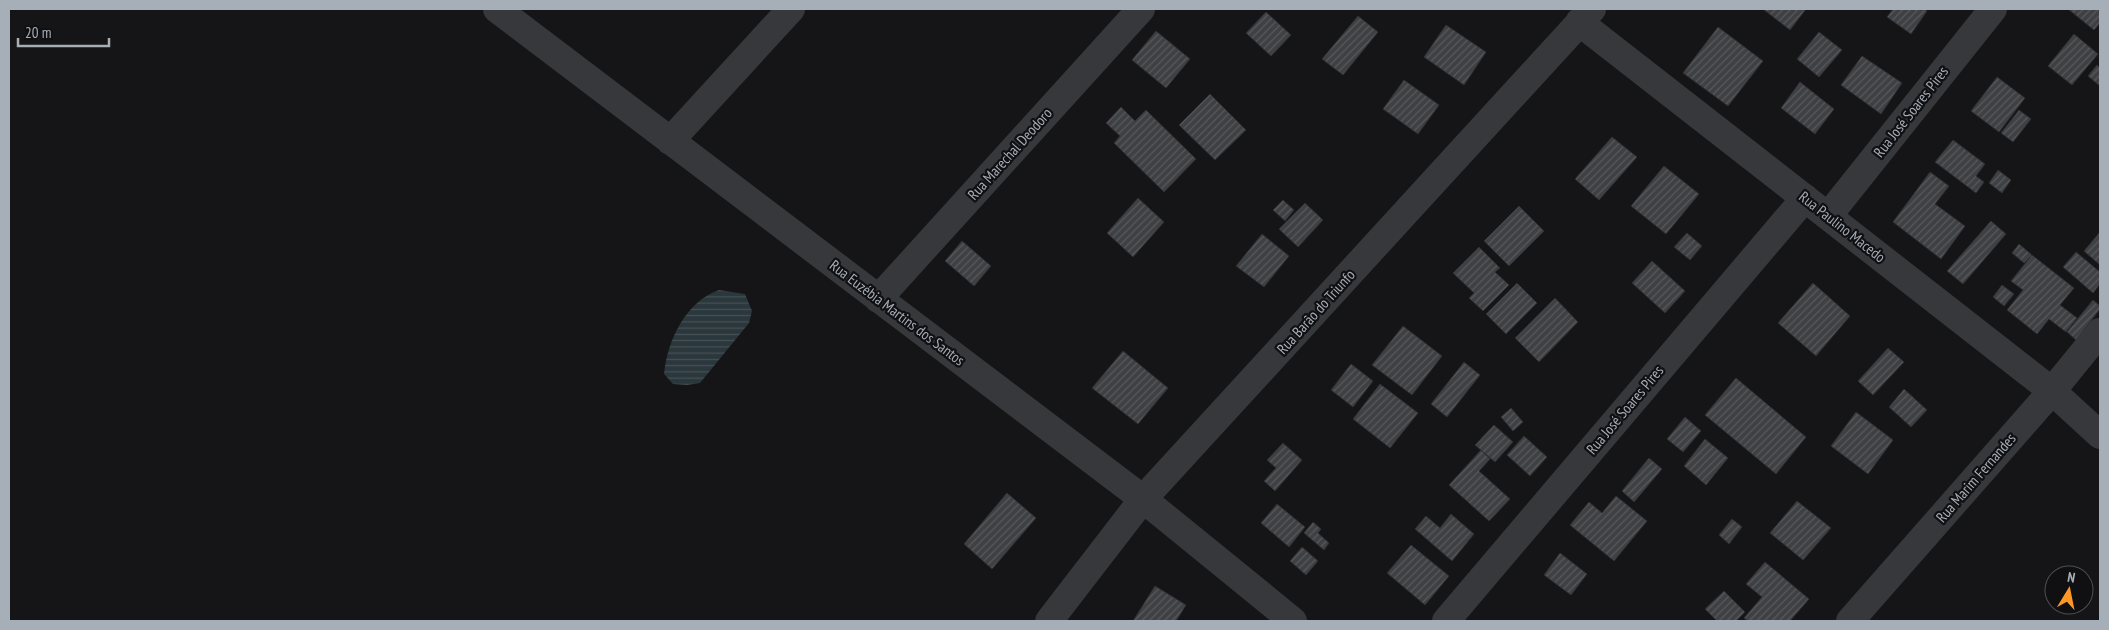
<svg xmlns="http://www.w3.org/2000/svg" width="2109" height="630" viewBox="0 0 2109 630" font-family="'PT Sans Narrow',sans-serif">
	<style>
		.water { fill: url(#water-rules) }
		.building { fill: url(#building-hatch); stroke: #2f2f33 }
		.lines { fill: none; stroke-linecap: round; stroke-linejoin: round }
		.street { stroke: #36383c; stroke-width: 28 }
		.labels { text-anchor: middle; stroke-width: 4.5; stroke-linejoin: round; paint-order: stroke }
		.street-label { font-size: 15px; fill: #a6aeb8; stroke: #101012 }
	</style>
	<defs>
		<pattern id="water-rules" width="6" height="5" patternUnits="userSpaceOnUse" patternTransform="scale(1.25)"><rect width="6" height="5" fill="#2a373c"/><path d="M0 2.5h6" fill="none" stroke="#465156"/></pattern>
		<pattern id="building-hatch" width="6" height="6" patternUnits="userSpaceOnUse" patternTransform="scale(1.25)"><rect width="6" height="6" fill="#3f4044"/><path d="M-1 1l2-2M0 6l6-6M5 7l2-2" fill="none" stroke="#58595d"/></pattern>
	</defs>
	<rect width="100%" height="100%" fill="#151517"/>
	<path class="water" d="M719 290 745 294 752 311 749 323 700 383 687 385 673 384 664 374C667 341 686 301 719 290Z"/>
	<path class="building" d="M1763 9H1806L1790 30Z
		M1893 9H1924L1927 11 1911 34 1887 17Z
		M2068 9H2100V23L2094 30Z
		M1266 12 1291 35 1271 56 1246 33Z
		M1358 16 1378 32 1343 75 1322 59Z
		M1446 25 1486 52 1464 85 1424 57Z
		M1718 27 1763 61 1728 106 1683 73Z
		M1156 31 1190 59 1166 88 1132 60Z
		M1819 32 1842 50 1819 77 1797 59Z
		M2074 34 2098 54 2072 85 2048 66Z
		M1862 56 1902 83 1881 114 1841 85Z
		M2097 65 2100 68V86L2088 76Z
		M1997 77 2025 98 1999 132 1971 111Z
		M1404 80 1439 105 1418 134 1383 109Z
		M1800 82 1834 109 1815 134 1781 108Z
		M1210 94 1246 130 1215 160 1179 125Z
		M1121 107 1135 121 1146 110 1196 159 1164 192 1114 143 1120 136 1106 123Z
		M2019 110 2031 119 2013 142 2001 133Z
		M1612 137 1637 157 1599 200 1575 179Z
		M1953 140 1985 164 1976 176 1984 182 1976 193 1935 162Z
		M1664 166 1699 194 1666 234 1631 206Z
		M1998 170 2011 180 2002 193 1989 183Z
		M1930 172 1949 186 1935 204 1965 226 1941 259 1893 222Z
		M1138 198 1164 222 1133 257 1107 233Z
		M1283 200 1294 210 1285 221 1273 210Z
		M1305 203 1323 220 1298 247 1279 229Z
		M1519 206 1544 231 1509 266 1484 241Z
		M1991 221 2006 234 1963 284 1947 271Z
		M2100 232V265L2084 251Z
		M1687 233 1702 246 1690 260 1674 247Z
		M1262 234 1289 256 1264 287 1236 266Z
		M962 241 991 266 974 286 945 261Z
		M2019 244 2032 255 2024 263 2012 253Z
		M1479 247 1500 268 1495 272 1509 285 1483 311 1469 298 1474 293 1453 273Z
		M2076 252 2100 272V284L2093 293 2063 267Z
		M2032 255 2074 288 2060 305 2077 318 2066 332 2049 319 2037 334 2007 310 2023 290 2011 281Z
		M1652 261 1685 291 1665 313 1632 283Z
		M1517 283 1537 303 1506 334 1486 314Z
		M1813 283 1850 316 1816 356 1778 323Z
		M2002 285 2014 294 2004 306 1993 297Z
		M1555 298 1578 322 1539 362 1515 338Z
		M2093 300 2100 306V309L2076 340 2067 332Z
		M1403 326 1442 356 1412 395 1372 365Z
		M1888 348 1904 362 1873 395 1858 381Z
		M1123 351 1168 388 1138 424 1092 388Z
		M1464 362 1480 375 1447 417 1431 404Z
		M1351 364 1373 381 1353 407 1331 390Z
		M1736 378 1806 437 1776 474 1705 415Z
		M1380 384 1418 413 1390 448 1353 419Z
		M1904 389 1927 410 1911 427 1889 407Z
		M1511 408 1523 422 1513 431 1501 417Z
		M1856 412 1893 440 1868 474 1831 446Z
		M1685 417 1701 431 1683 452 1667 439Z
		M1494 425 1513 442 1495 462 1475 445Z
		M1524 436 1547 457 1530 476 1507 455Z
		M1705 439 1728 458 1706 485 1684 466Z
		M1283 443 1302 460 1275 491 1264 481 1276 468 1267 460Z
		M1481 450 1490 459 1479 471 1510 499 1489 521 1449 485Z
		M1649 458 1662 469 1634 502 1622 491Z
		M1007 493 1036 518 992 569 964 544Z
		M1616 496 1647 521 1614 561 1570 525 1589 502 1602 513Z
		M1797 501 1831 528 1803 560 1770 533Z
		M1277 504 1305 527 1289 547 1261 523Z
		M1451 514 1474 534 1452 561 1415 529 1426 516 1440 528Z
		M1732 519 1742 527 1729 544 1719 535Z
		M1313 522 1321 529 1318 533 1329 543 1324 550 1304 533Z
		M1411 545 1449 576 1425 605 1387 573Z
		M1302 547 1318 561 1306 575 1290 561Z
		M1560 553 1587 574 1571 595 1544 575Z
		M1765 562 1809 599 1790 621H1748L1744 618 1762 597 1746 584Z
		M1155 586 1186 605 1176 621H1133Z
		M1724 591 1745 612 1736 621H1717L1705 609Z"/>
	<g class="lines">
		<path class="street" d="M497 9 1143 499 1293 621
			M1579 22 2052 391 2100 435
			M670 141 791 9
			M1828 216 1993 9
			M878 299 1141 9
			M1049 621 1143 499 1592 9
			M1446 621 1805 198
			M1850 621 2052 391 2100 332"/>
	</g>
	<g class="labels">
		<g class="street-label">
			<text transform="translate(1911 112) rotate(-52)" y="5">Rua José Soares Pires</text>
			<text transform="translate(1010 154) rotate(-48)" y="5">Rua Marechal Deodoro</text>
			<text transform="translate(1842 227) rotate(38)" y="5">Rua Paulino Macedo</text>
			<text transform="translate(1316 312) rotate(-48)" y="5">Rua Barão do Triunfo</text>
			<text transform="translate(897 313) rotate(37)" y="5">Rua Euzébia Martins dos Santos</text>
			<text transform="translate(1625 410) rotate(-50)" y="5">Rua José Soares Pires</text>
			<text transform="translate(1976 478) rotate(-49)" y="5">Rua Marim Fernandes</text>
		</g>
	</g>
	<rect width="2109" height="630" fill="none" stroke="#a6aeb8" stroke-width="20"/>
	<g transform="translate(2069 590) rotate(10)"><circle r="24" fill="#101012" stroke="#4c4f54"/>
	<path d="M0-4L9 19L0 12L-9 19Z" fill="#ff9725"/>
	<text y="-8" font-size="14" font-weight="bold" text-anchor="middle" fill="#a6aeb8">N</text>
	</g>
	<path d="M18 38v8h91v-8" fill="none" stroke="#a6aeb8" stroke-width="2.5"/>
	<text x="25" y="38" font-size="15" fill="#a6aeb8" stroke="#101012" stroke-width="4" paint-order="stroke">20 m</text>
</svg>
